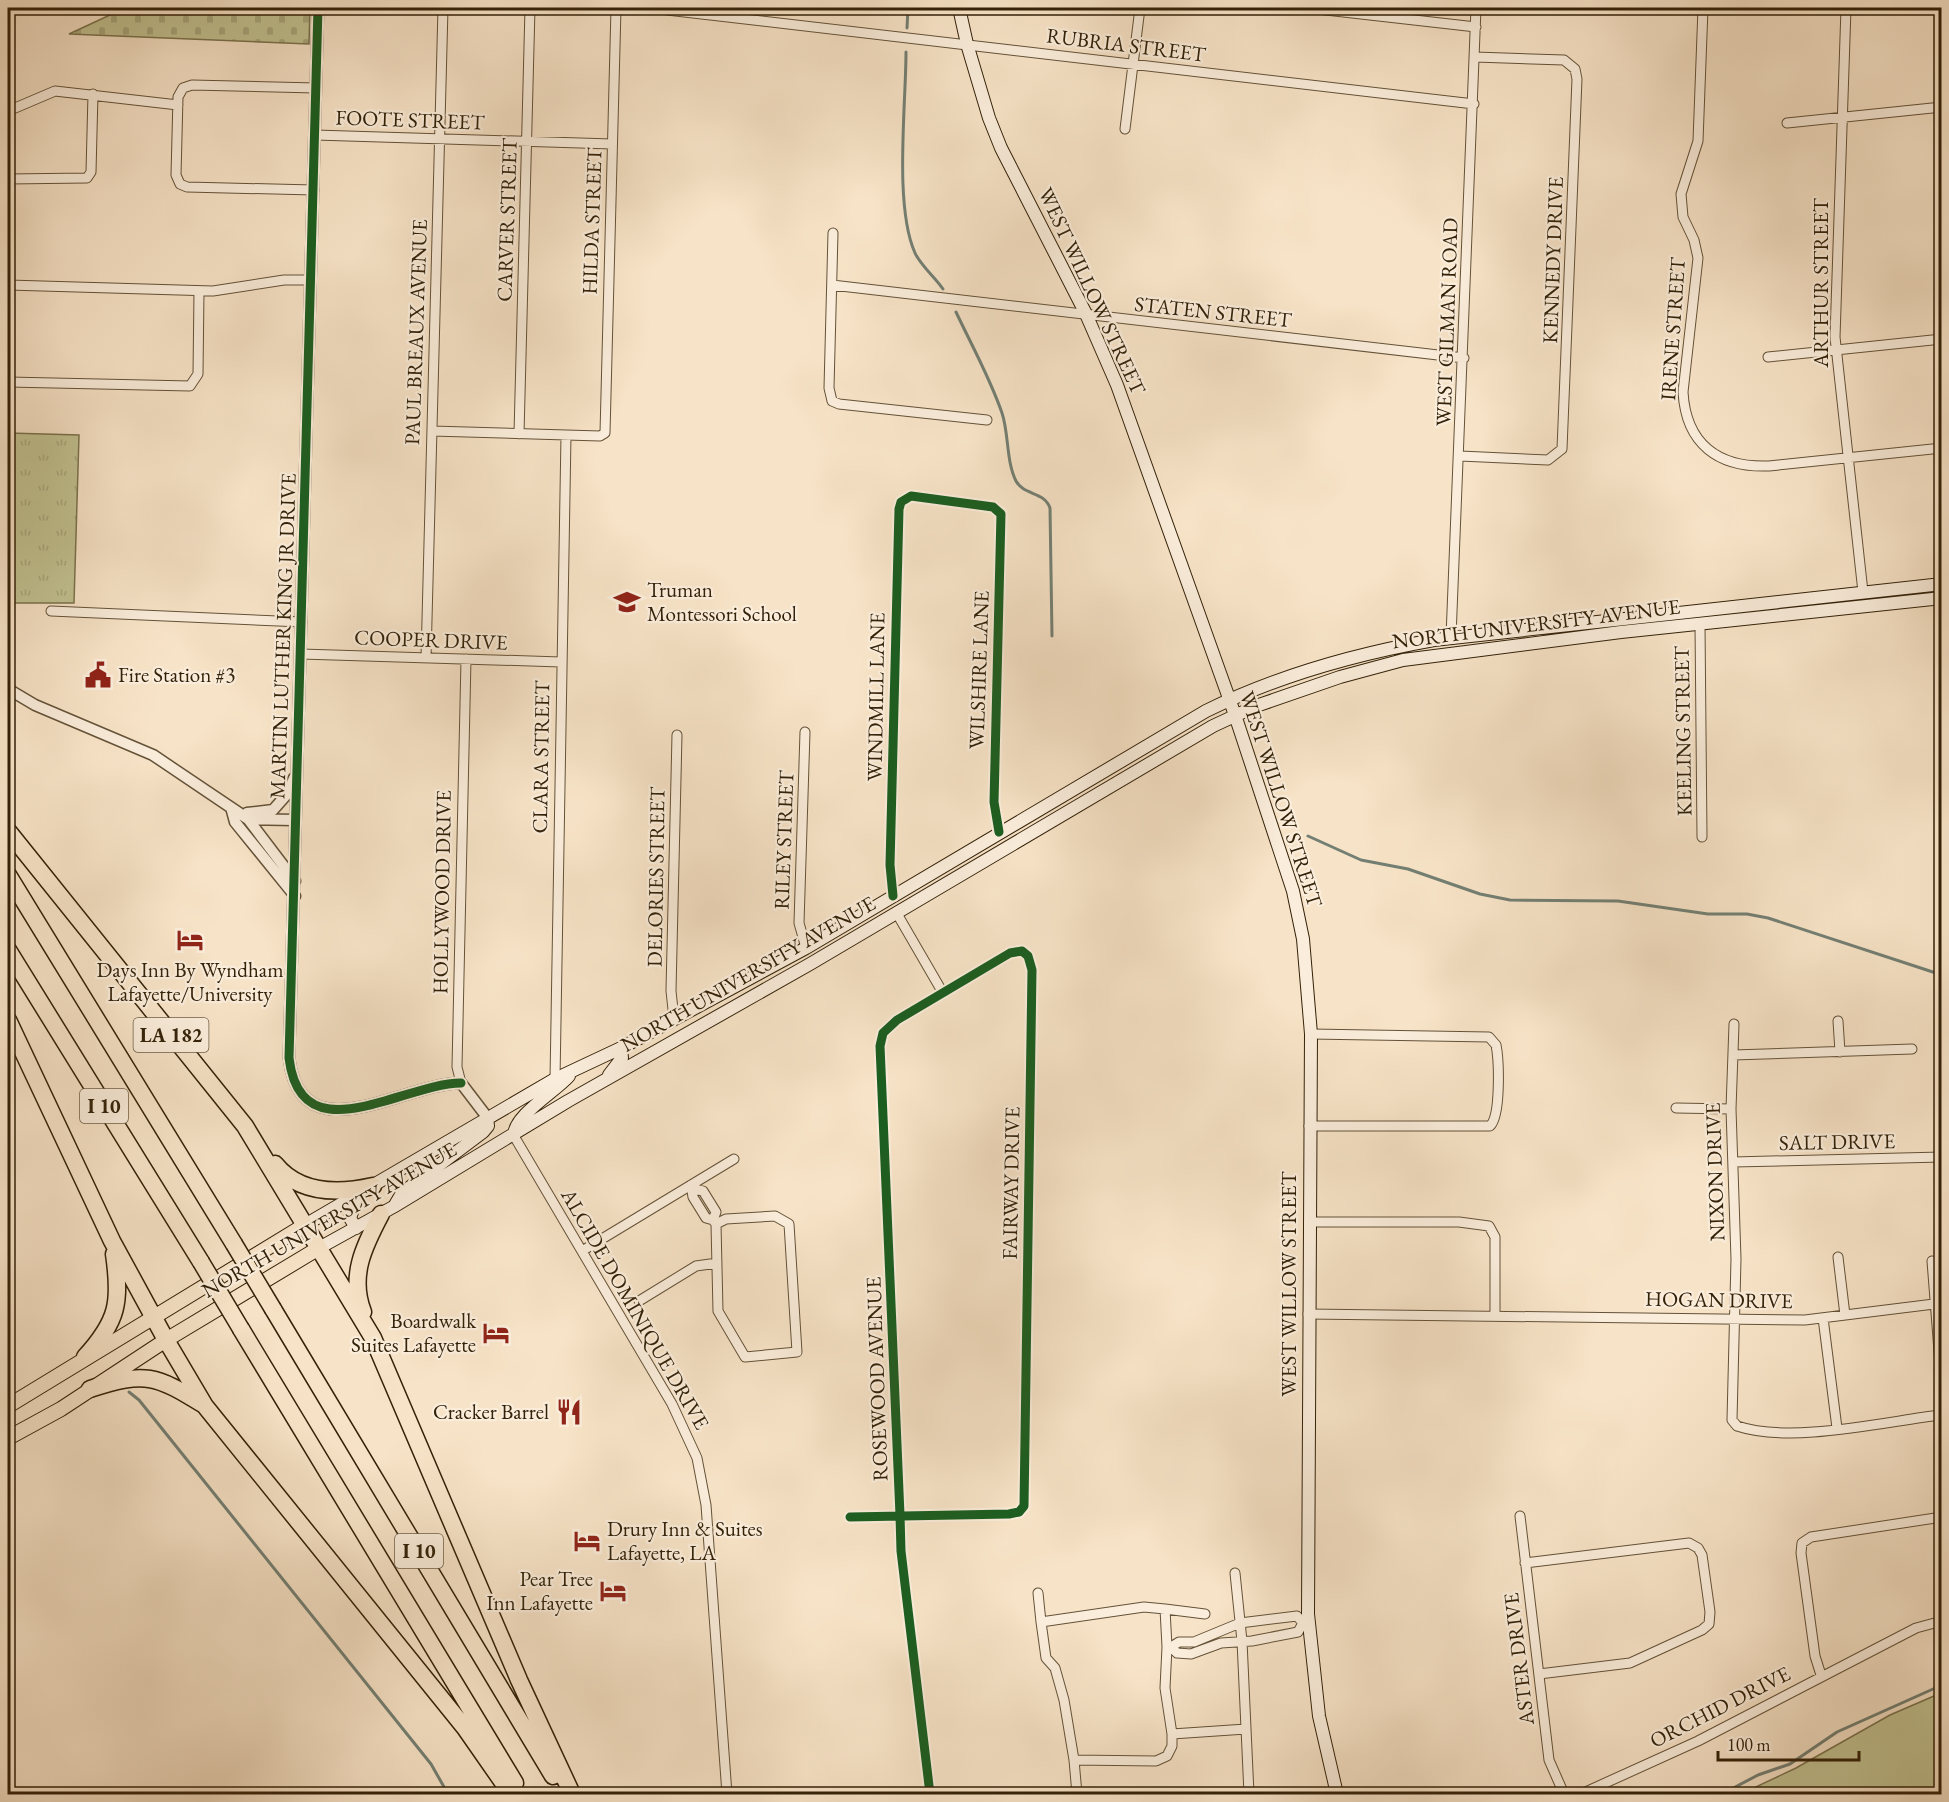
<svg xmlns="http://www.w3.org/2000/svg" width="1949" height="1802" viewBox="0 0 1949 1802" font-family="'EB Garamond',serif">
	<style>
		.grass { fill: url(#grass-tufts); stroke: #7a724d; stroke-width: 1.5 }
		.cemetery { fill: url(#cemetery-stones); stroke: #7a724d; stroke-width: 1.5 }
		.green { fill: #c2c292; stroke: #7a724d; stroke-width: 1.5 }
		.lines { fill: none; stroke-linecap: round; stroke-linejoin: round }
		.stream { stroke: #737f73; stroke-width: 3 }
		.minor-casing { stroke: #645238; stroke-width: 11 }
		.tertiary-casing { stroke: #645238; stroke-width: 13 }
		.secondary-casing { stroke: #332108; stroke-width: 14 }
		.primary-casing { stroke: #332108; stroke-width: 16 }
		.motorway-casing { stroke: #332108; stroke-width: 19 }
		.minor { stroke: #faeddb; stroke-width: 9 }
		.tertiary { stroke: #faeddb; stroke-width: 10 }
		.secondary { stroke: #faeddb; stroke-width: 12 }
		.primary { stroke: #f7e3c7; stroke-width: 14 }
		.motorway { stroke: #f7e3c7; stroke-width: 16 }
		.motorway-bridge-casing { stroke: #332108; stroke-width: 19; stroke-linecap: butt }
		.motorway-bridge { stroke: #f7e3c7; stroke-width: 16 }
		.cycleway-casing { stroke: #faeddb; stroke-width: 13 }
		.cycleway { stroke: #1b5e20; stroke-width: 9 }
		.labels { text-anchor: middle; stroke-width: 4.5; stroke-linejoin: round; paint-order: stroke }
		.shield { fill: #faeddb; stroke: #6f5e47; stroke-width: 1.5 }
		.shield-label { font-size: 20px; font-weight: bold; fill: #332108 }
		.street-label { font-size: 21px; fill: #332108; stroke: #faeddb }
		.poi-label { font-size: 21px; fill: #332108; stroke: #faeddb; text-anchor: start }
	</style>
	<defs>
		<pattern id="grass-tufts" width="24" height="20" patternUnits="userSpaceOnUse" patternTransform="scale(1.5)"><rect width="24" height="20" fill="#c2c292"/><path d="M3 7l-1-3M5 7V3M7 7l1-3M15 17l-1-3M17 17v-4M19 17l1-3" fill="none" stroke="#a7a67c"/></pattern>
		<pattern id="cemetery-stones" width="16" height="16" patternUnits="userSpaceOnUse" patternTransform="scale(1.5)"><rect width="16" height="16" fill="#c2c292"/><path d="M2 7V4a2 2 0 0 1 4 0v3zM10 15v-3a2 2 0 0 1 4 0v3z" fill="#a7a67c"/></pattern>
	</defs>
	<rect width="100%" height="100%" fill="#f7e3c7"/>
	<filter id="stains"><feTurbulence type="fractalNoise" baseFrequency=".00333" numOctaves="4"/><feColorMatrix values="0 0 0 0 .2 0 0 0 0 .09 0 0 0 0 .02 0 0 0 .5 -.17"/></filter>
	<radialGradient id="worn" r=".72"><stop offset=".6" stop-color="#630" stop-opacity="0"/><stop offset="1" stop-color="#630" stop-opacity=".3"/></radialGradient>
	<path class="grass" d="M8 433 79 435 74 603H8Z"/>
	<path class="cemetery" d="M125 8H310L309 44 69 34Z"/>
	<path class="green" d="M1941 1693V1794H1741L1796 1768 1890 1715Z"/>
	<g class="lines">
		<path class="stream" d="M907 28 908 8
			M906 52C906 105 894 206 915 253 921 266 935 277 943 289
			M956 312C972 346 990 378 1002 413 1009 434 1006 461 1016 481 1024 496 1044 491 1050 508L1052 636
			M1308 836 1361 860 1408 869 1480 894 1510 900 1618 901 1708 914H1747L1768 918 1942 975
			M129 1392 139 1400 431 1764 448 1794
			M1722 1794 1758 1775 1790 1764 1837 1732 1942 1685"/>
		<g class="minor-casing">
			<path id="minor" d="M1308 8 1476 27
				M1703 8 1698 141 1681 194 1683 217 1694 240 1698 258 1683 392C1686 444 1718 468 1769 466L1942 448
				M1846 8 1835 337 1863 592
				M667 10 1474 104
				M8 111 55 91 178 105
				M1787 123 1942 107
				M1125 129 1140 8
				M315 135 612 144
				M8 179 87 178 91 172 93 94
				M314 190 187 187 180 184 176 175 178 97 183 88 192 85 316 88
				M833 233 829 388 832 401 839 404 987 420
				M8 285 213 291 284 280H311
				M832 285 1464 358
				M1768 357 1942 339
				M8 382 190 386 198 374 199 291
				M432 431 600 436 605 433 616 8
				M519 434 530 8
				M1460 456 1548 460 1562 449 1577 79 1575 69 1564 60 1475 57
				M51 611 302 622
				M1700 624 1702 837
				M1451 637 1476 8
				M301 654 561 662
				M426 658 443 8
				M805 732 799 923 806 948
				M893 896 890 865 899 509 901 502 911 496 993 507 1001 514 994 802 999 832
				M896 912 943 993
				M674 1019 671 991 677 735
				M1838 1021 1840 1052
				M1734 1024 1731 1109 1736 1259 1732 1420 1737 1426C1791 1444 1883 1422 1940 1415L1942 1412
				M1733 1055 1912 1049
				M555 1079 566 435
				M461 1083 457 1067 466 659
				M1676 1108 1731 1109
				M1309 1126H1490C1501 1116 1499 1060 1496 1045L1489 1037 1311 1034
				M514 1136 672 1404 697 1458 706 1505 727 1794
				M1733 1162 1942 1157
				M691 1185 693 1197 706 1218 713 1220 716 1212 703 1191 694 1189
				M713 1220 716 1224 718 1311 745 1357 797 1352 789 1224 775 1216 726 1219 716 1224
				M1309 1222H1459L1489 1226 1495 1237V1315
				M582 1251 734 1159
				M1838 1257 1845 1315
				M1932 1261 1942 1390
				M639 1301 696 1266 717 1263
				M1308 1314 1805 1320 1934 1304 1942 1306
				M1823 1318 1837 1428
				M1520 1516 1549 1760 1564 1794
				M850 1517 1009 1514 1019 1512 1024 1506 1032 970 1028 956 1022 951 1010 953 897 1020 883 1033 880 1046 900 1515 901 1551 930 1794
				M1525 1563 1689 1543 1698 1548 1702 1555 1710 1612 1709 1624 1702 1630 1630 1663 1539 1674
				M1235 1573 1242 1641 1249 1794
				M1038 1593 1041 1622 1144 1607 1165 1609 1167 1647 1165 1688 1172 1734 1246 1729
				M1165 1609 1205 1614
				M1297 1616 1303 1623 1298 1632 1252 1641 1221 1643 1191 1654 1177 1653 1171 1647 1179 1642H1194L1240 1623Z
				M1041 1622 1046 1658 1055 1668 1064 1700 1074 1760 1077 1794
				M1821 1675 1815 1656 1801 1553 1802 1543 1811 1537 1942 1517
				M1074 1760 1156 1761 1167 1756 1172 1746V1734
				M1581 1794 1698 1741 1916 1628 1942 1621"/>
		</g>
		<g class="tertiary-casing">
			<path id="tertiary" d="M318 8 289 1058C301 1157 403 1083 461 1083L487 1117
				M8 689 35 705 153 755 248 819 295 820
				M232 811 235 822 295 896
				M247 813 273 810 288 793 294 778
				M248 819 295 881"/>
		</g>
		<g class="secondary-casing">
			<path id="secondary" d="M959 8 967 44 989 118 1001 148 1086 314 1117 385 1235 715 1293 891 1303 939 1311 1034 1308 1614 1319 1716 1337 1794
				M609 1075 622 1058 621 1048
				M514 1136C513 1116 556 1091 569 1076
				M395 1205 402 1193 483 1132 488 1126 487 1117
				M305 1225 555 1079 621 1048 806 948 1206 711C1277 676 1355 654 1434 640L1942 584
				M356 1228 350 1218 358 1195
				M319 1248 393 1207 568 1101 810 964 1213 726 1256 706 1340 677 1403 660 1621 632 1942 598"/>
		</g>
		<g class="primary-casing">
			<path id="primary" d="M8 1406 305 1225
				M8 1438 61 1409 166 1340 319 1248"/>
		</g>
		<g class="motorway-casing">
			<path id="motorway" d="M8 831 245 1126 373 1338 519 1680 572 1794
				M8 875 234 1244
				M8 950 201 1262
				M8 1020 112 1241 166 1340 205 1406 465 1728 511 1794
				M275 1164C299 1194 338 1194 373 1186
				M273 1309 553 1776
				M363 1312C349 1276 364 1246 381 1214
				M241 1329 515 1783
				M85 1357C118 1321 121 1302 114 1254
				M90 1389C146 1371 155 1375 204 1405"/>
		</g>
		<use href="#minor" class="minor"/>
		<use href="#tertiary" class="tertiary"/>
		<use href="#secondary" class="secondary"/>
		<use href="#primary" class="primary"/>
		<use href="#motorway" class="motorway"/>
		<g class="motorway-bridge-casing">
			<path id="motorway-bridge" d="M234 1244 273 1309
				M201 1262 241 1329"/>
		</g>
		<use href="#motorway-bridge" class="motorway-bridge"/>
		<g class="cycleway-casing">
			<path id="cycleway" d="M318 8 289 1058C301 1157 403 1083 461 1083
				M893 896 890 865 899 509 901 502 911 496 993 507 1001 514 994 802 999 832
				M850 1517 1009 1514 1019 1512 1024 1506 1032 970 1028 956 1022 951 1010 953 897 1020 883 1033 880 1046 900 1515 901 1551 930 1794"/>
		</g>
		<use href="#cycleway" class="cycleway"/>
	</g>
	<defs>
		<g id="school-bare" transform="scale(2.07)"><path d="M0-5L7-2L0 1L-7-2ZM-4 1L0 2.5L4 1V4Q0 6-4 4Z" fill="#8f2418" stroke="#faeddb" stroke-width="2.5" paint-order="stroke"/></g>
		<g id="civic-bare" transform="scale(2.07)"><path d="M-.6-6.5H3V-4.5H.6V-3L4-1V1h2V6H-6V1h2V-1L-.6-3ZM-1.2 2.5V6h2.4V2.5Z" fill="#8f2418" stroke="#faeddb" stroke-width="2.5" paint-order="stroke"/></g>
		<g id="hotel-bare" transform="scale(2.07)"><path d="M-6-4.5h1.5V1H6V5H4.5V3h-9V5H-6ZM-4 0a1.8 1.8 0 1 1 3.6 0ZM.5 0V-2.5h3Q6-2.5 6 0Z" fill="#8f2418" stroke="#faeddb" stroke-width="2.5" paint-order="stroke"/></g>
		<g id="restaurant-bare" transform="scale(2.07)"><path d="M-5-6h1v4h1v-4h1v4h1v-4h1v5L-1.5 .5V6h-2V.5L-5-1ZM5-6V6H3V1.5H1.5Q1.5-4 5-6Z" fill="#8f2418" stroke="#faeddb" stroke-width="2.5" paint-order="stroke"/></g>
	</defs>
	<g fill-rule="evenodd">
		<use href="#school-bare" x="627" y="602"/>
		<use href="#civic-bare" x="98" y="675"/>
		<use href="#hotel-bare" x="190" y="940"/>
		<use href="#hotel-bare" x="496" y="1333"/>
		<use href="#restaurant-bare" x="569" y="1412"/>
		<use href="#hotel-bare" x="587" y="1541"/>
		<use href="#hotel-bare" x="613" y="1591"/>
	</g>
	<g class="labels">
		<g class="shield">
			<rect x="133.5" y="1018" width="75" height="34" rx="4.5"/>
			<rect x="80" y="1089" width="48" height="34" rx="4.5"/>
			<rect x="395" y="1534" width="48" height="34" rx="4.5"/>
		</g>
		<g class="shield-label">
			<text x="171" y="1042">LA 182</text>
			<text x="104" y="1113">I 10</text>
			<text x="419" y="1558">I 10</text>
		</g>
		<g class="street-label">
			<text transform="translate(1126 45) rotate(7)" y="7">RUBRIA STREET</text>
			<text transform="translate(410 120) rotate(2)" y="7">FOOTE STREET</text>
			<text transform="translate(507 220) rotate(-88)" y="7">CARVER STREET</text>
			<text transform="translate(592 221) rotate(-88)" y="7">HILDA STREET</text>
			<text transform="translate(1553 260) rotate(-88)" y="7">KENNEDY DRIVE</text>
			<text transform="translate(1821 283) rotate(-90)" y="7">ARTHUR STREET</text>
			<text transform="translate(1092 291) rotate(65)" y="7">WEST WILLOW STREET</text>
			<text transform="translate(1213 312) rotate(6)" y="7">STATEN STREET</text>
			<text transform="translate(1447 322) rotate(-88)" y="7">WEST GILMAN ROAD</text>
			<text transform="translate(1673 329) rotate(-86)" y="7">IRENE STREET</text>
			<text transform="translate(416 332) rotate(-88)" y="7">PAUL BREAUX AVENUE</text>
			<text transform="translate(1536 624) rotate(-7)" y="7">NORTH UNIVERSITY AVENUE</text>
			<text transform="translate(283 636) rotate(-88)" y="7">MARTIN LUTHER KING JR DRIVE</text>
			<text transform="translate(431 640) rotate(2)" y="7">COOPER DRIVE</text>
			<text transform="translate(979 670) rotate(-88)" y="7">WILSHIRE LANE</text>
			<text transform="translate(876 697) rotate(-89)" y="7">WINDMILL LANE</text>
			<text transform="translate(1683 731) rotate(-91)" y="7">KEELING STREET</text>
			<text transform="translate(541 757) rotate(-89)" y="7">CLARA STREET</text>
			<text transform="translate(1281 799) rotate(72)" y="7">WEST WILLOW STREET</text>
			<text transform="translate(784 840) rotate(-88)" y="7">RILEY STREET</text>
			<text transform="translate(656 877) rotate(-89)" y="7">DELORIES STREET</text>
			<text transform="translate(442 892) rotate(-89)" y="7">HOLLYWOOD DRIVE</text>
			<text transform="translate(748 974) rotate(-30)" y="7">NORTH UNIVERSITY AVENUE</text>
			<text transform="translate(1837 1142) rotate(-1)" y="7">SALT DRIVE</text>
			<text transform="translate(1715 1172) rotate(-92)" y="7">NIXON DRIVE</text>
			<text transform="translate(1011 1183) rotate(-89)" y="7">FAIRWAY DRIVE</text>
			<text transform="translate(329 1220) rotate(-30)" y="7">NORTH UNIVERSITY AVENUE</text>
			<text transform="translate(1289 1284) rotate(-90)" y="7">WEST WILLOW STREET</text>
			<text transform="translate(1719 1300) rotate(1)" y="7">HOGAN DRIVE</text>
			<text transform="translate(635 1309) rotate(60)" y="7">ALCIDE DOMINIQUE DRIVE</text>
			<text transform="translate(877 1379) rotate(-92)" y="7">ROSEWOOD AVENUE</text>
			<text transform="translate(1519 1659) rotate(-97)" y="7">ASTER DRIVE</text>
			<text transform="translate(1720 1707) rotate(-27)" y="7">ORCHID DRIVE</text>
		</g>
		<g class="poi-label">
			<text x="647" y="597">Truman<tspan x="647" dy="24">Montessori School</tspan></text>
			<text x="118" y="682">Fire Station #3</text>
			<text x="190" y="977" text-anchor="middle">Days Inn By Wyndham<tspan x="190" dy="24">Lafayette/University</tspan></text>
			<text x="476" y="1328" text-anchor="end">Boardwalk<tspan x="476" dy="24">Suites Lafayette</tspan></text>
			<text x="549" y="1419" text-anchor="end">Cracker Barrel</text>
			<text x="607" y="1536">Drury Inn &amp; Suites<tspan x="607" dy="24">Lafayette, LA</tspan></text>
			<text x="593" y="1586" text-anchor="end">Pear Tree<tspan x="593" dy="24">Inn Lafayette</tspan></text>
		</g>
	</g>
	<rect width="1949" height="1802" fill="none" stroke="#f7e3c7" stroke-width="30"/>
	<rect x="9" y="9" width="1931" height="1784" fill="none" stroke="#332108" stroke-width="3"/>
	<rect x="15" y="15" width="1919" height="1772" fill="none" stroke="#332108" stroke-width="1.5"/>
	<path d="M1718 1751v9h141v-9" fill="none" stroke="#332108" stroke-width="3"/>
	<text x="1727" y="1751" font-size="18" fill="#332108" stroke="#faeddb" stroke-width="4.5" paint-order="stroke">100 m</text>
	<rect width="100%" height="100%" filter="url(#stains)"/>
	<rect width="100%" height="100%" fill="url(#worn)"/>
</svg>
